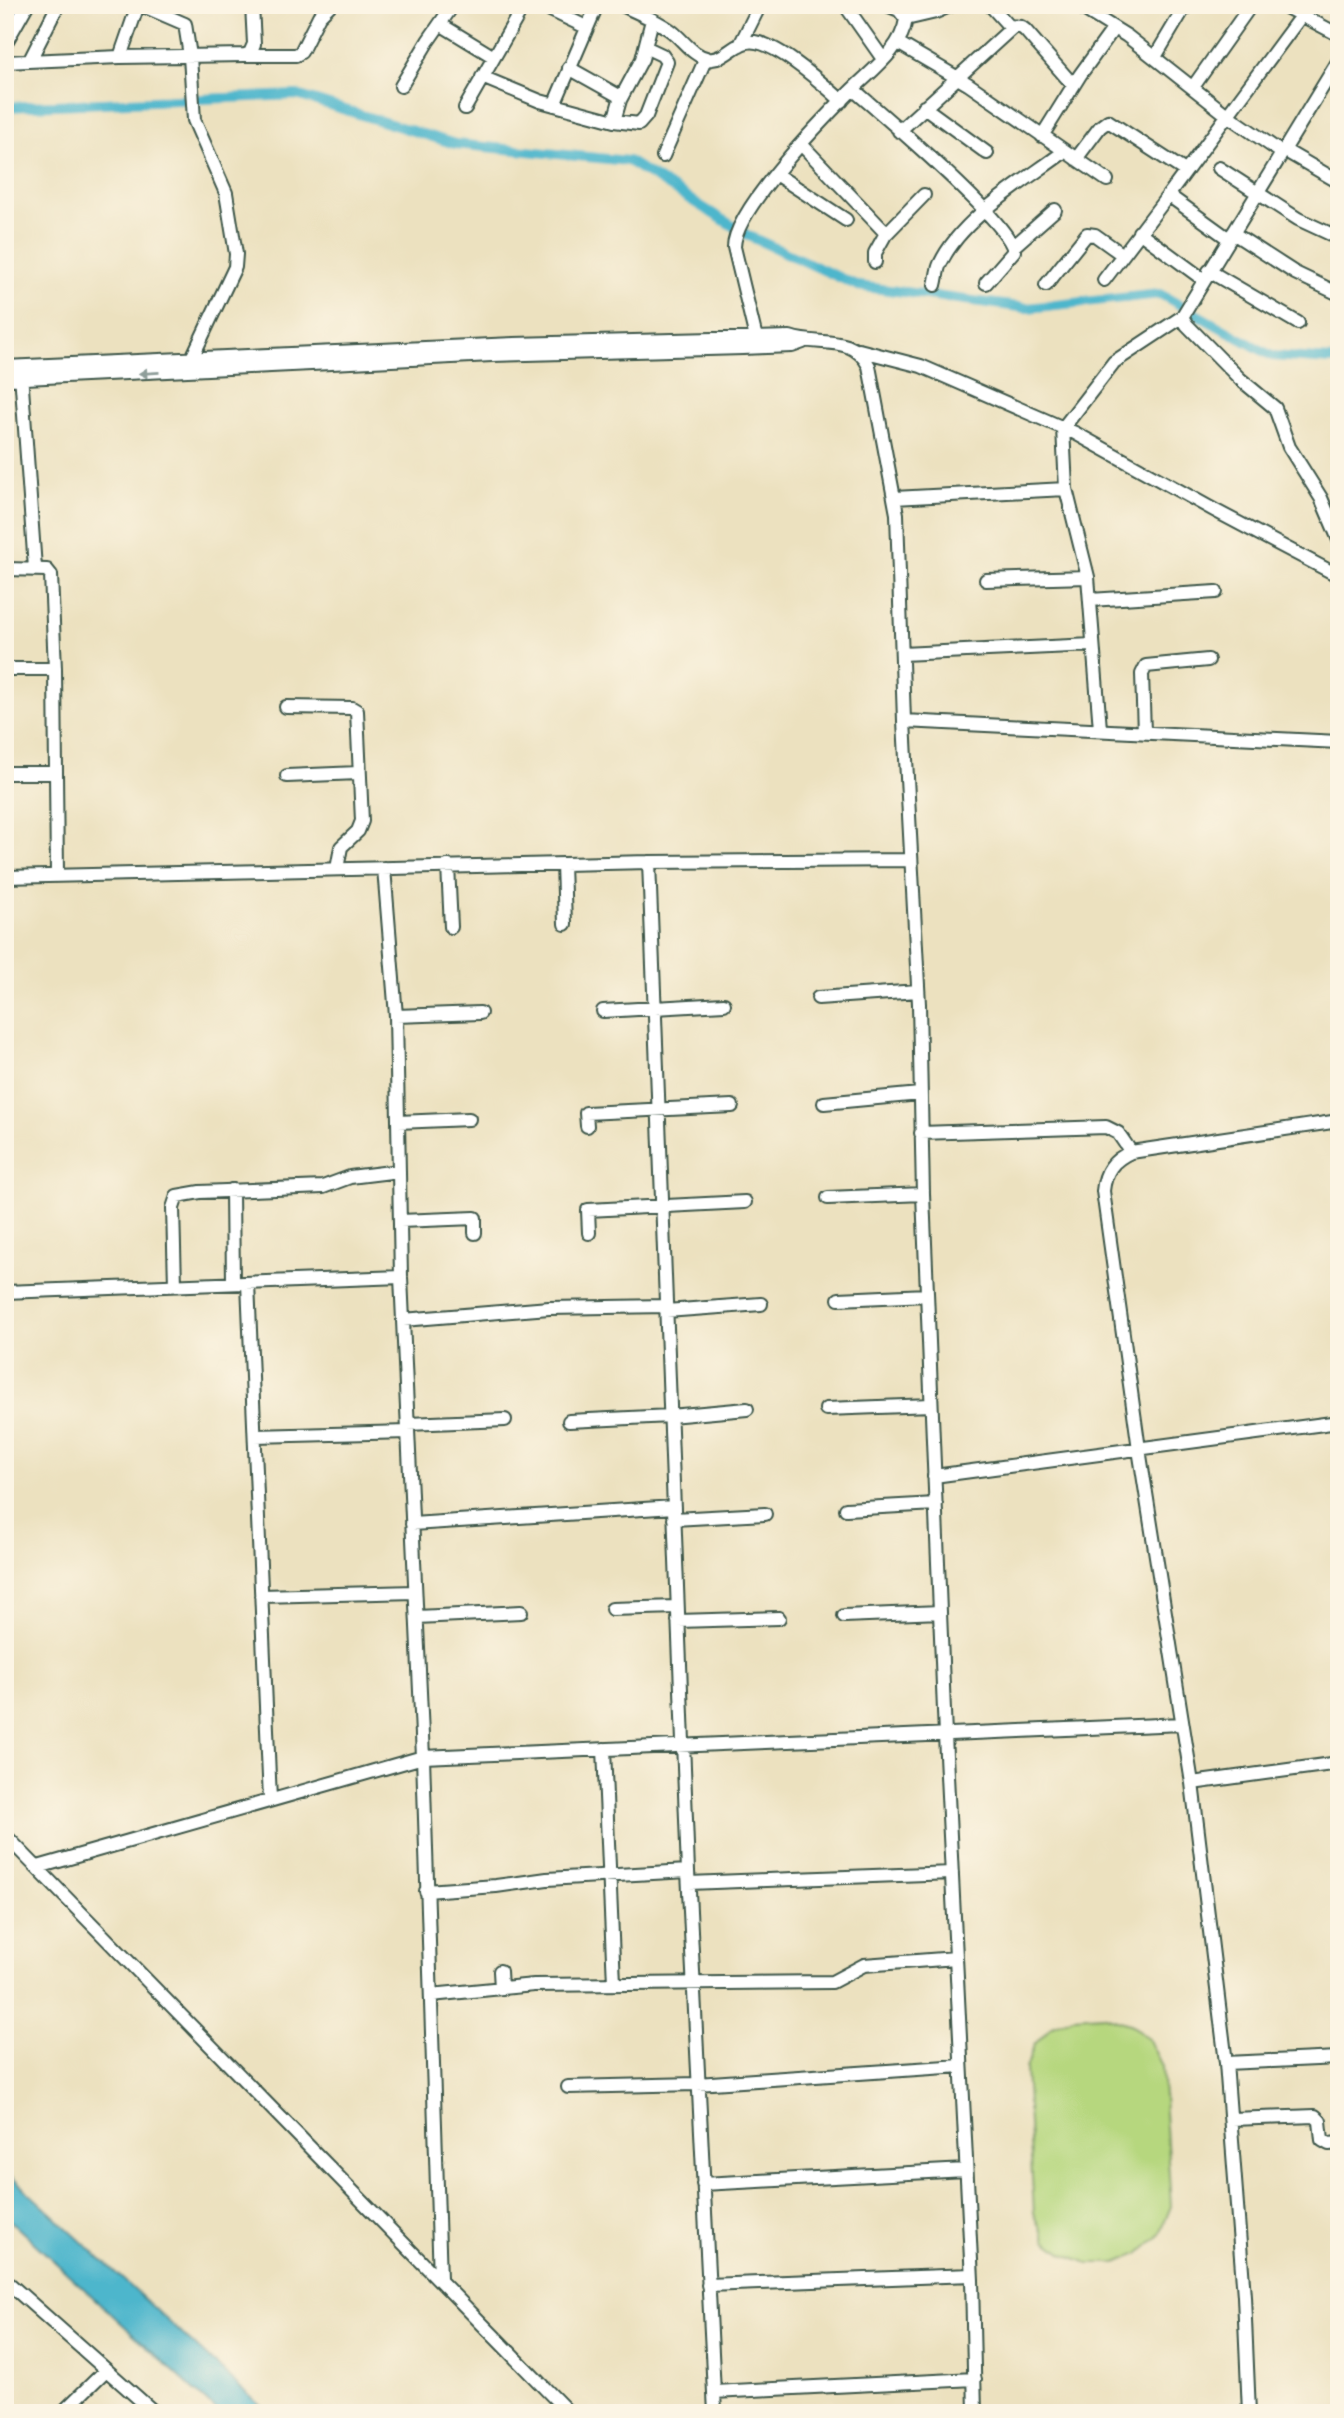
<svg xmlns="http://www.w3.org/2000/svg" width="1344" height="2418" viewBox="0 0 1344 2418" font-family="'Architects Daughter',sans-serif">
	<style>
		.green { fill: #b6d77e; stroke: #6a8a59; stroke-width: 2 }
		.water { fill: #4eb6cc; stroke: #367a80; stroke-width: 2 }
		.lines { fill: none; stroke-linecap: round; stroke-linejoin: round }
		.canal { stroke: #4eb6cc; stroke-width: 10 }
		.minor-casing { stroke: #3e5649; stroke-width: 16 }
		.minor { stroke: #fff; stroke-width: 12 }
		.oneway { fill: #8f9e9a }
	</style>
	<rect width="100%" height="100%" fill="#fcf5e5"/>
	<filter id="ink" filterUnits="userSpaceOnUse"><feTurbulence type="fractalNoise" baseFrequency=".0143" numOctaves="2"/><feDisplacementMap in="SourceGraphic" scale="14" xChannelSelector="R" yChannelSelector="G"/><feConvolveMatrix kernelMatrix="1 2 1 2 8 2 1 2 1" color-interpolation-filters="sRGB"/></filter>
	<filter id="wash" filterUnits="userSpaceOnUse"><feTurbulence type="fractalNoise" baseFrequency=".00686" numOctaves="4" result="noise"/><feDisplacementMap in="SourceGraphic" scale="28" xChannelSelector="R" yChannelSelector="G"/><feGaussianBlur stdDeviation="1.57" result="paint"/><feColorMatrix in="noise" values="0 0 0 0 0 0 0 0 0 0 0 0 0 0 0 0 0 1.4 0 .05"/><feComposite in="paint" operator="in"/></filter>
	<g filter="url(#wash)">
		<rect width="100%" height="100%" fill="#ece1bf"/>
		<path class="green" d="M1102 2015 1132 2025 1149 2040 1162 2066 1171 2206 1159 2236 1139 2254 1116 2263H1088L1063 2253 1046 2240 1034 2213 1026 2069 1034 2045 1052 2026 1073 2017Z"/>
		<path class="water" d="M5 2171 268 2413H219L5 2216Z"/>
		<g class="lines">
			<path class="canal" d="M5 107 297 95 455 144 628 161 749 236 858 286 1027 308 1160 294 1272 356 1332 360 1339 357"/>
		</g>
	</g>
	<g filter="url(#ink)">
		<g class="lines">
			<g class="minor-casing">
				<path id="minor" d="M141 5 185 24 190 56 194 120 226 193 236 254 235 267 191 360
					M540 5 586 27
					M622 5C638 13 656 20 670 30 683 39 692 56 709 59 723 61 734 44 747 42 772 37 824 85 842 101
					M845 5 883 59
					M990 5 1009 26 1021 27 1025 30 1073 85
					M1077 5 1127 36 1227 115 1282 153
					M1282 5 1339 35
					M906 19 936 12 952 5
					M440 24 494 57
					M898 43 968 84 1107 180
					M5 44 27 5
					M740 45 760 5
					M245 55H296L301 52 319 16 330 5
					M120 57 138 5
					M1155 57 1186 5
					M30 60 58 5
					M1339 60 1182 317 1187 325 1240 379 1275 408 1289 447 1321 498 1339 540
					M5 62 120 57 245 55 250 53 254 44 252 5
					M569 68 619 96 620 100 614 121
					M482 77 540 101 614 121 639 124 646 116 667 62 662 55 645 47
					M401 86 428 41 453 5
					M1193 87 1251 5
					M853 89C882 115 1009 221 1014 251L986 283
					M620 100 642 59 652 20
					M554 105 597 5
					M924 107 987 153
					M465 108 524 5
					M899 131 1013 27
					M1042 136 1080 75 1114 28
					M802 145 884 231 885 235 875 253V262
					M1284 150 1339 182
					M663 156 706 58
					M1076 159 1100 127 1108 121 1185 171
					M1219 168 1298 219 1339 238
					M777 175 846 220
					M1139 232 1204 280
					M1233 233 1295 273 1339 294
					M885 235 924 195
					M1229 239 1171 197 1170 193 1301 16
					M1013 247 1055 210
					M1209 271 1298 323
					M1104 280 1170 193
					M935 285C937 278 937 270 940 264 962 217 1024 182 1065 151
					M1046 285 1087 234 1095 235 1123 255
					M756 338 734 247C734 210 824 118 852 90 872 70 902 49 906 19L899 10 887 5
					M859 350 921 366 1075 433 1214 510 1339 576
					M5 367 514 344 790 337C819 347 852 333 869 366L897 514 904 721 919 1004 923 1194 945 1735 972 2280 975 2413
					M21 373 35 568
					M5 379 492 355 743 348 792 346 803 342
					M894 498 1066 489
					M5 569 47 570 51 575 55 669 57 875
					M986 580 1088 577
					M1090 600 1216 592
					M902 654 1092 645
					M5 669H55
					M286 707 352 708 357 711 362 821 358 831 341 847 337 869
					M904 721 1339 742
					M1100 729 1088 577 1066 489 1063 428 1114 362 1182 317
					M1144 732 1142 674 1146 666 1208 660
					M5 773H55
					M287 776 358 773
					M649 862 688 1871 715 2413
					M563 864 565 924
					M448 866 451 927
					M384 868 396 1016 401 1277 423 1757 440 2279
					M5 877 649 862 911 860
					M818 998 918 991
					M603 1011 724 1004
					M396 1016 480 1013
					M824 1103 920 1094
					M398 1122 469 1119
					M587 1126 586 1113 732 1106
					M921 1133 1106 1127 1118 1133 1131 1152
					M232 1190 233 1283
					M828 1198 923 1194
					M400 1221 475 1218V1233
					M589 1233 588 1210 745 1202
					M248 1283 270 1800
					M175 1285 173 1208 177 1196 200 1192 323 1187 350 1177 399 1171
					M5 1292 401 1277
					M839 1299 927 1295
					M666 1311 761 1304
					M403 1320 549 1308 666 1306
					M826 1409 931 1405
					M569 1421 670 1416 747 1409
					M408 1424 505 1420
					M255 1436 408 1432
					M934 1476 1339 1422
					M846 1509 936 1504
					M674 1519 765 1514
					M412 1524 674 1507
					M261 1596 415 1592
					M612 1609 677 1607
					M844 1616 940 1612
					M417 1617 521 1612
					M678 1621 779 1618
					M604 1749 614 1983
					M1192 1783 1339 1763
					M5 1835 569 2413
					M38 1867 423 1757 1182 1724
					M689 1883 952 1873
					M426 1891 496 1886 547 1879 688 1871
					M500 1971 501 1988
					M431 1995 534 1985 832 1982 864 1965 956 1958
					M1226 2063 1339 2058
					M568 2087 697 2084 961 2066
					M1231 2119 1315 2116 1320 2121 1322 2140 1329 2144 1339 2143
					M703 2184 966 2170
					M5 2280 155 2413
					M708 2285 971 2275
					M714 2392 975 2379
					M62 2413 106 2370
					M1249 2413 1244 2296 1226 2063 1192 1783 1139 1449 1103 1191C1105 1171 1113 1160 1131 1152L1339 1121"/>
			</g>
			<use href="#minor" class="minor"/>
		</g>
		<defs><path id="oneway-solid" d="M-6-.8H1V-3.2L6.5 0L1 3.2V.8H-6Z" transform="scale(1.75)"/></defs>
		<use class="oneway" href="#oneway-solid" transform="translate(149 373) rotate(177)"/>
	</g>
	<rect width="1344" height="2418" fill="none" stroke="#fcf5e5" stroke-width="28"/>
</svg>
